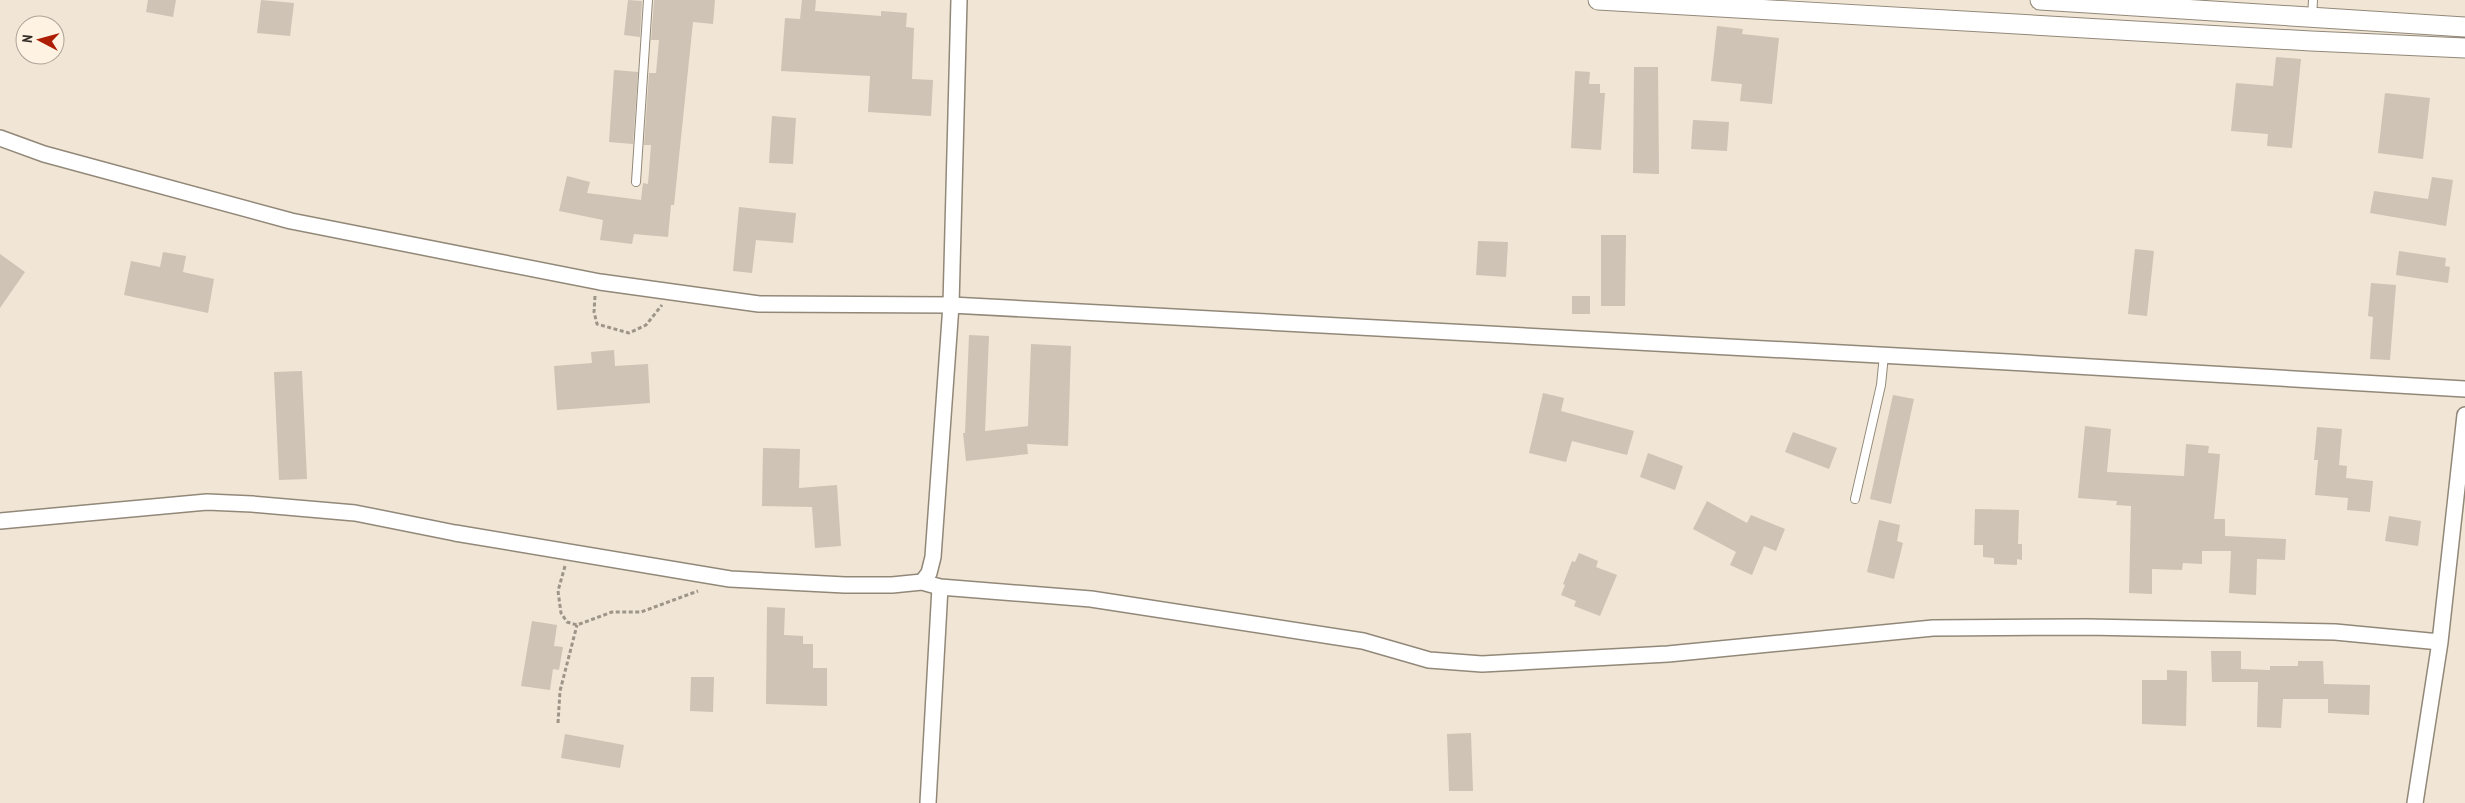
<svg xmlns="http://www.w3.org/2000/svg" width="2465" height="803" viewBox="0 0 2465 803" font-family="'PT Sans Narrow',sans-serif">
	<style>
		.building { fill: #cec3b4 }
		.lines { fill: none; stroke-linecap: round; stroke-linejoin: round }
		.service-casing { stroke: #928879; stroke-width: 10 }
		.minor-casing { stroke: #928879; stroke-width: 18 }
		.tertiary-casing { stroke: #928879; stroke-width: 21 }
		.path { stroke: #9e9589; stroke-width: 3; stroke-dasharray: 4 2.5; stroke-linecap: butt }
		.service { stroke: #fff; stroke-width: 8 }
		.minor { stroke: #fff; stroke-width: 15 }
		.tertiary { stroke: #fff; stroke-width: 19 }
	</style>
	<rect width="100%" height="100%" fill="#f1e6d5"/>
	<path class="building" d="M148 0H176L173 17 146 12Z
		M261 0 294 3 290 36 257 33Z
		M628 0 642 1 640 37 624 35Z
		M654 0H715L713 24 693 22 674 205H671L668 237 634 234 632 244 600 240 603 220 559 211 567 176 590 182 587 193 641 200 643 183 648 184 651 145H644L649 73H656L659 40H651Z
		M802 0H816L815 11 881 16V11L907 13 906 27 914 28 912 79 933 80 931 116 868 112 870 76 781 71 785 18 800 19Z
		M1717 26 1743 29 1742 34 1779 38 1772 104 1740 101 1742 84 1711 81Z
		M2276 57 2301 59 2292 148 2267 146 2268 134 2231 131 2236 83 2273 86Z
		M1634 67H1658L1659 174 1633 173Z
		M614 70 638 72 633 144 609 142Z
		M1575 71 1590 72 1589 84H1600V93H1605L1601 150 1571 148Z
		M2385 93 2430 98 2423 159 2378 153Z
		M772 116 796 118 793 164 769 163Z
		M1693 120 1729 122 1727 151 1691 149Z
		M2432 177 2453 180 2446 226 2370 213 2374 191 2428 199Z
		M739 207 796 213 793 243 756 240 752 273 733 271Z
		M1601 235H1626L1625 306H1601Z
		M1478 241 1508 242 1506 277 1476 275Z
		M2135 249 2154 251 2147 316 2128 314Z
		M2399 251 2446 258 2445 266 2450 267 2448 283 2396 275Z
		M163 252 186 256 183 272 214 279 208 313 124 295 131 261 160 267Z
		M0 254 25 272 0 308Z
		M2371 283 2396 285 2390 360 2370 359 2373 317 2368 316Z
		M1572 296H1590V314H1572Z
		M969 335 989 336 985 431 1028 426 1031 344 1071 346 1068 446 1027 444 1028 454 966 461 963 433H965Z
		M614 350 615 366 648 364 650 403 557 410 554 366 592 363 591 352Z
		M302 371 307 479 279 480 274 372Z
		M1543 393 1564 398 1561 411 1634 431 1627 455 1572 441 1566 462 1529 453Z
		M1893 395 1914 399 1891 504 1870 499Z
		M2085 426 2111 429 2107 472 2184 476 2186 444 2209 446 2208 453 2220 454 2214 519H2225V536L2286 539 2285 560 2257 559 2256 595 2229 593 2231 551H2202V564L2183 563 2182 570 2152 569V594L2129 593 2131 506 2116 505 2117 501 2078 498Z
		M2317 427 2342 429 2339 465 2347 466 2346 478 2373 481 2370 512 2347 510 2348 498 2315 495 2318 460H2314Z
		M1793 432 1837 448 1829 469 1785 452Z
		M763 448 800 449 799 488 837 485 841 546 815 548 812 507 762 506Z
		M1648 453 1683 466 1675 490 1640 477Z
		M1707 501 1747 523 1751 515 1785 529 1776 551 1764 546 1752 575 1730 565 1736 552 1693 529Z
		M1975 509 2019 510 2018 544H2022V560L2017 559V565L1994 564V558L1983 557V545H1974Z
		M2389 516 2421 521 2418 546 2385 541Z
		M1879 520 1900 525 1897 541 1903 543 1894 579 1867 572Z
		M1579 553 1598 561 1596 567 1617 575 1600 616 1574 606 1576 601 1561 595 1565 585 1563 584 1572 561 1575 562Z
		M767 607 785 608 784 635 803 636V644H813V668H827V706L766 704Z
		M532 621 557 625 554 646 563 647 559 670 553 669 550 690 521 686Z
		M2211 651H2241V669L2270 670V666H2298V661H2323L2324 684 2370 685 2369 715 2328 713V699H2283L2281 728 2257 727 2258 682H2212Z
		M2167 670 2187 671 2186 726 2142 724V680H2167Z
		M691 677H714L713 712 690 711Z
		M1471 733 1473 791H1449L1447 734Z
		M565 734 624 745 620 768 561 758Z"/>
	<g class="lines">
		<g class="service-casing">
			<path id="service" d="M2312 18 2313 0
				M636 182 648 0
				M1855 499 1881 385 1884 355"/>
		</g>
		<g class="minor-casing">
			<path id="minor" d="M0 138 44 154 291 221 600 282 759 304 951 305 2008 362 2465 389
				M0 521 207 502 252 504 355 513 455 533 730 579 845 585H892L922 582 929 573 933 557 951 305 959 0
				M922 582 940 587 1091 599 1363 641 1429 660 1482 664 1668 654 1933 628 2087 627 2335 632 2440 642
				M928 803 940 587
				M2415 803 2440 642 2465 415"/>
		</g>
		<g class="tertiary-casing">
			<path id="tertiary" d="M1598 0 2311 41 2465 48
				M2040 0 2465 27"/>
		</g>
		<path class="path" d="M595 296 594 312 597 324 629 333 646 325 662 305
			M565 566 558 591 561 613 567 622 577 625 612 612H641L698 591
			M558 723 560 691 577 625"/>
		<use href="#service" class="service"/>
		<use href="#minor" class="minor"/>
		<use href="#tertiary" class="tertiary"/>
	</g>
	<g transform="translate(40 40) rotate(276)"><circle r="24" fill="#fef3e3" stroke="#aca498"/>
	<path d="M0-4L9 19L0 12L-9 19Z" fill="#ac1d04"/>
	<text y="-8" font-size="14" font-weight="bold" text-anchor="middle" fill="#322d27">N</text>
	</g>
</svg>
